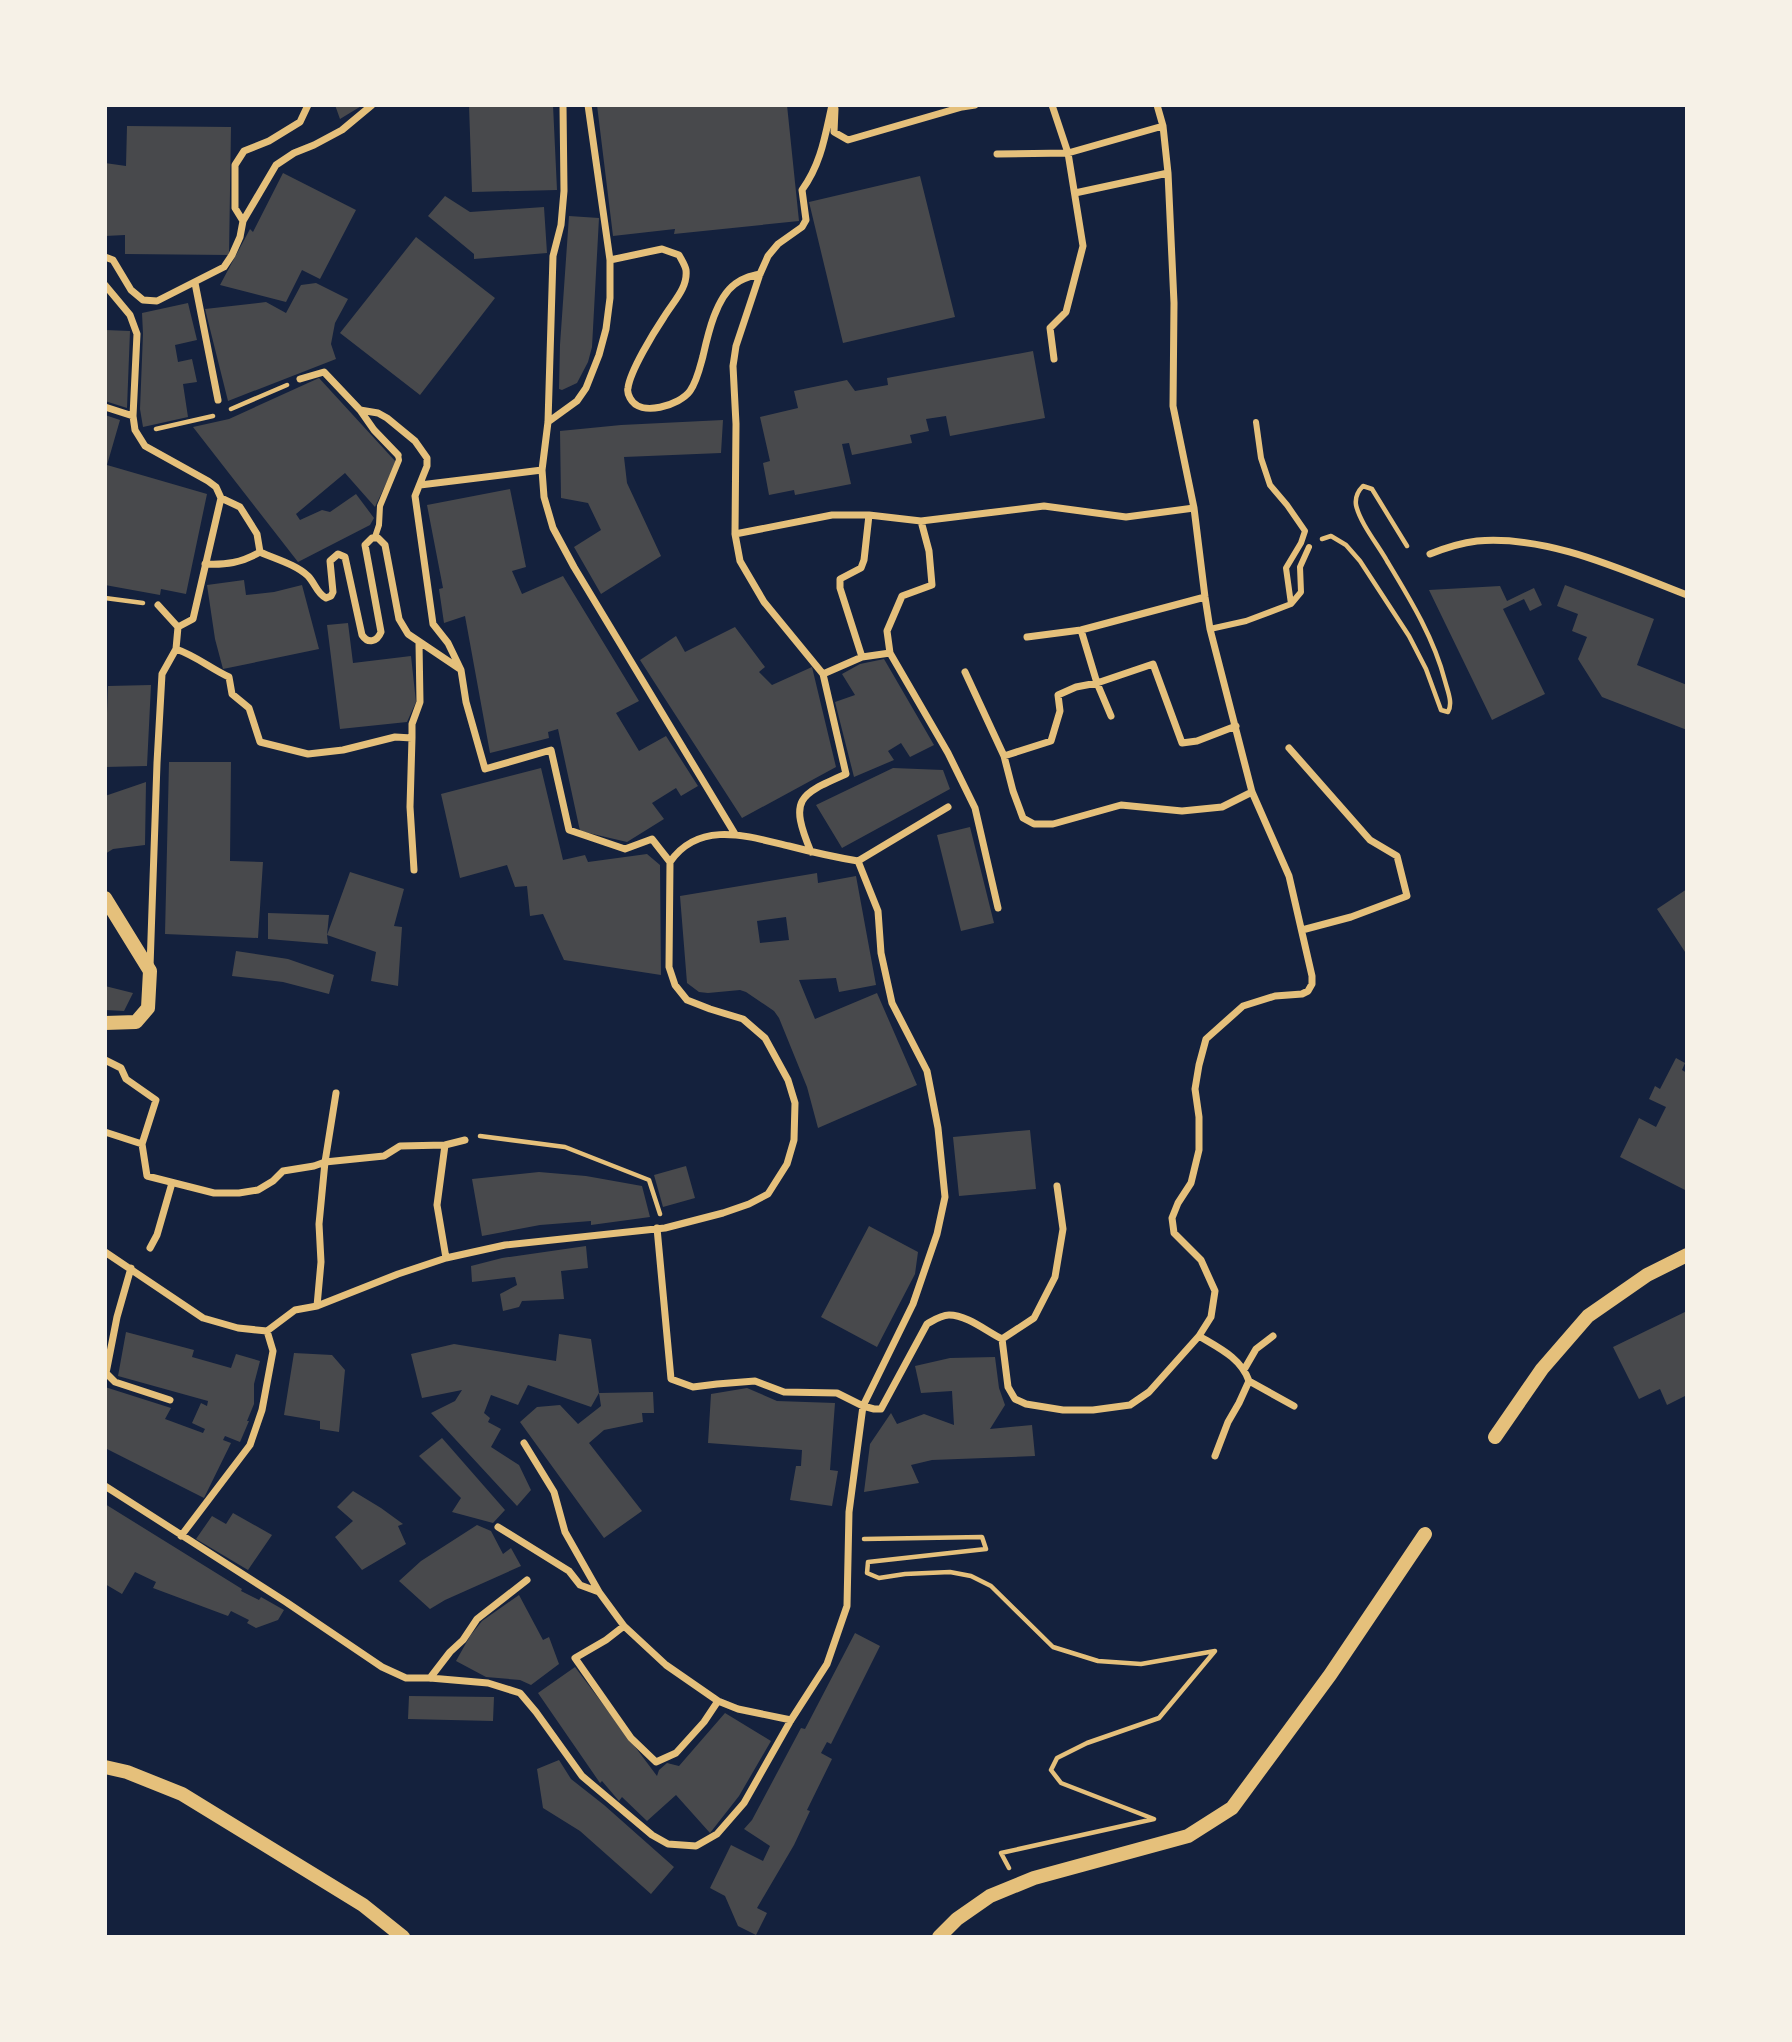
<svg xmlns="http://www.w3.org/2000/svg" width="1792" height="2042" viewBox="0 0 1792 2042" font-family="Quicksand,sans-serif">
	<style>
		.building { fill: #48494c; fill-rule: evenodd }
		.lines { fill: none; stroke-linecap: round; stroke-linejoin: round }
		.path { stroke: #e5c07b; stroke-width: 4.5 }
		.pedestrian { stroke: #e5c07b; stroke-width: 6 }
		.minor { stroke: #e5c07b; stroke-width: 7 }
		.secondary { stroke: #e5c07b; stroke-width: 14 }
	</style>
	<rect width="100%" height="100%" fill="#14213d"/>
	<path class="building" d="M335 105H363L340 119Z
		M469 105H553L557 190 472 192Z
		M597 105H787L799 221 674 234 675 229 613 236Z
		M127 126 231 127 229 255 125 254V235L105 236V163L126 166Z
		M283 173 356 210 320 279 302 270 286 302 220 285 250 229 253 232Z
		M920 176 955 317 843 343 809 202Z
		M445 196 470 212 544 207 547 253 474 259V254L428 216Z
		M569 216 599 218 592 347 588 362 577 383 562 390 559 389 560 345Z
		M416 237 495 298 420 395 340 333Z
		M316 283 348 299 335 323 331 344 336 359 228 401 205 309 266 302 286 313 301 285Z
		M188 303 197 340 175 345 178 362 192 359 197 382 183 384 188 417 143 427 140 409 143 334 142 313Z
		M105 330 130 331 127 408 105 401Z
		M1033 351 1045 418 950 436 946 416 926 419 929 431 910 435 912 443 852 455 849 443 842 444 851 484 795 495 794 490 769 495 763 463 770 461 760 417 798 408 794 391 847 380 855 391 888 385 887 378Z
		M319 378 396 462 375 507 345 473 296 514 300 520 322 510 330 512 356 494 374 518 370 525 298 562 193 427 229 419Z
		M105 415 120 420 107 465 207 494 186 594 161 589 160 595 105 585Z
		M723 420 721 453 624 457 627 483 661 556 601 594 574 547 601 530 588 503 561 498 560 431 621 425Z
		M510 489 526 567 512 571 522 594 563 576 639 701 616 713 639 751 666 736 698 786 681 796 676 788 652 803 664 819 627 842 580 831 558 729 548 732 549 738 490 753 465 616 444 623 439 589 443 588 427 505Z
		M244 580 246 595 274 592 302 585 319 649 223 669 215 639 207 585Z
		M1565 585 1654 619 1637 665 1687 685V730L1602 697 1578 659 1587 637 1572 631 1578 614 1557 606Z
		M1500 586 1507 601 1534 588 1542 605 1530 611 1524 599 1503 609 1545 694 1492 720 1429 590Z
		M348 623 353 663 411 656 416 702 407 722 340 729 327 625Z
		M735 627 765 667 759 672 772 685 812 667 836 767 742 818 640 660 676 636 685 652Z
		M884 659 934 745 910 757 901 743 888 751 894 760 854 777 835 702 855 695 842 674 860 664Z
		M151 685 147 766 105 767 108 686Z
		M169 762H231L230 861 263 862 258 938 165 934Z
		M541 768 563 860 585 855 588 862 647 854 660 865 661 975 564 960 543 914 530 916 527 886 515 887 507 865 460 878 441 794Z
		M893 768 943 770 950 789 842 848 816 805Z
		M146 782 145 845 113 849 105 854V796Z
		M970 827 994 923 961 931 937 835Z
		M350 872 404 889 394 926 402 927 398 986 371 981 376 952 327 935 328 944 268 939V913L329 915 327 935Z
		M817 873 818 883 856 876 876 985 839 992 836 978 799 980 815 1019 877 993 917 1085 818 1128 807 1087 779 1018 774 1011 746 992 740 990 708 993 699 992 687 983 680 896ZM786 917 789 940 760 943 757 921Z
		M1687 889V955L1657 909Z
		M236 951 288 959 334 975 329 994 283 982 232 976Z
		M105 986 133 993 124 1011 105 1010Z
		M1676 1058 1685 1063 1682 1070 1687 1073V1191L1620 1157 1639 1118 1656 1127 1666 1107 1649 1099 1655 1086 1660 1089Z
		M1030 1130 1036 1189 959 1196 953 1137Z
		M686 1166 695 1198 663 1207 654 1175Z
		M539 1172 586 1176 642 1186 650 1217 591 1225V1221L540 1225 482 1236 472 1179Z
		M869 1226 918 1252 915 1274 877 1347 821 1317Z
		M586 1246 588 1268 561 1271 564 1299 522 1301 519 1307 503 1311 500 1294 517 1285 515 1277 472 1282 471 1266 502 1258Z
		M1687 1311V1395L1667 1405 1660 1389 1639 1399 1613 1347Z
		M126 1332 194 1350 192 1357 231 1368 236 1354 260 1361 254 1384V1404L247 1421H249L240 1442 225 1436 223 1440 231 1443 204 1498 105 1448V1387L171 1408 165 1419 203 1433 205 1429 192 1423 201 1403 207 1406 208 1401 118 1376Z
		M559 1334 591 1339 599 1393 591 1407 528 1385 518 1405 491 1395 484 1413 490 1418 488 1422 501 1429 491 1447 519 1465 531 1490 517 1506 431 1413 455 1401 462 1390 422 1398 411 1354 454 1344 556 1361Z
		M294 1353 332 1355 345 1370 339 1432 320 1429V1421L284 1415Z
		M995 1357 999 1388 1005 1405 990 1429 1032 1425 1035 1456 932 1460 911 1465 919 1483 864 1492 870 1444 891 1413 897 1424 924 1414 954 1425 952 1391 921 1393 915 1366 950 1358Z
		M747 1388 777 1401 835 1403 830 1470 838 1471 832 1506 790 1500 796 1466H801L802 1450 708 1443 711 1394Z
		M653 1392 654 1413H642L643 1422 604 1430 589 1443 642 1511 604 1538 520 1422 537 1407 560 1405 578 1424 601 1406 599 1393Z
		M442 1438 505 1510 493 1523 452 1512 461 1498 419 1456Z
		M353 1491 381 1508 403 1524 398 1526 406 1544 362 1570 335 1537 353 1521 337 1507Z
		M105 1504 242 1589 241 1591 259 1600 261 1597 284 1610 278 1620 256 1628 247 1623 249 1620 231 1611 228 1616 153 1588 156 1582 135 1572 122 1594 105 1584Z
		M233 1513 272 1535 248 1570 196 1539 212 1516 226 1524Z
		M477 1525 491 1531 503 1554 511 1548 521 1566 445 1600 430 1609 399 1581 421 1561Z
		M519 1595 543 1640 549 1637 559 1664 531 1685 520 1680 486 1677 456 1661 470 1636 482 1621Z
		M855 1633 880 1646 831 1744 827 1742 821 1753 832 1759 807 1810 810 1811 794 1845 757 1908 767 1913 756 1935 738 1926 725 1896 710 1888 731 1845 763 1861 770 1846 744 1829 752 1820 801 1728 805 1729Z
		M575 1667 657 1776 659 1770 667 1763 679 1766 725 1713 771 1741 739 1796 710 1833 676 1795 647 1821 622 1797 619 1801 602 1781 600 1783 538 1693Z
		M409 1696 494 1697 493 1721 408 1719Z
		M559 1760 571 1779 604 1805 674 1867 651 1894 580 1831 543 1808 537 1769Z"/>
	<g class="lines">
		<path class="path" d="M231 409 287 385
			M156 429 213 416
			M1322 539 1331 536 1346 545 1360 561 1409 636 1426 669 1441 710 1448 712C1453 703 1448 692 1445 681 1434 638 1410 599 1387 561 1378 545 1360 523 1356 505 1355 498 1358 491 1363 486L1372 489 1407 546
			M105 598 143 603
			M480 1136 565 1147 649 1180 660 1214
			M864 1539 982 1537 986 1549 868 1562 867 1573 879 1578 905 1574 950 1572 971 1576 991 1586 1053 1647 1098 1661 1141 1664 1215 1651 1159 1718 1087 1743 1057 1758 1051 1770 1061 1783 1154 1819 1001 1853 1009 1868"/>
		<path class="pedestrian" d="M1256 422 1261 458 1270 485 1287 505 1305 531 1301 543 1286 568 1291 604
			M375 537 379 525 380 506 399 460 398 455
			M1210 629 1246 621 1291 604 1301 592 1300 567 1309 547"/>
		<path class="minor" d="M563 105 564 191 561 225 553 256 548 422 542 470 544 497 553 528 574 567 735 834
			M1052 105 1068 153 1083 246 1066 312 1050 328 1054 359
			M835 109 834 132 848 140 962 107 975 105
			M997 154 1068 153 1163 126
			M1075 193 1168 173
			M243 221 235 208V165L244 151 269 141 300 122 308 105
			M105 257 113 260 131 290 143 300 157 301 224 267 232 255 240 237 243 221 276 165 294 153 314 145 342 130 372 105
			M610 260 662 249 679 255C681 259 685 265 686 270 688 288 673 302 664 317 654 332 630 371 628 388 627 391 629 396 630 398 640 418 680 405 690 391 697 381 700 367 703 356 708 334 716 298 735 284 742 278 751 276 760 274
			M195 283 218 400
			M105 285 130 315 137 334 133 416 135 430 145 446 208 481 216 487 221 498 193 619 178 627
			M300 379 324 372 360 410 378 413 387 418 415 441 427 458V466L415 496 433 624 448 643 461 670 466 702 485 769 551 750 569 830 625 849 652 839 670 862
			M105 407 133 416
			M360 410 374 430 398 455
			M548 422 577 401 586 388 599 355 606 329 610 298V260L588 105
			M420 485 542 470
			M221 498 240 507 257 534 260 552
			M735 534 832 515H869L921 521 1044 506 1126 517 1194 508
			M260 552C275 559 295 564 308 576 315 583 317 594 326 598L331 596 333 592 330 561 338 554 345 557 362 635C368 644 377 642 381 632L365 545 372 538H378L385 545 399 619 408 634 460 669
			M1430 554C1445 548 1460 543 1477 541 1549 535 1622 570 1687 595
			M205 564C226 565 241 563 260 552
			M1081 630 1097 683 1111 716
			M1027 637 1081 630 1205 597
			M176 649C196 656 210 668 229 677L232 694 249 708 260 742 308 754 343 750 395 737 412 738 410 807 414 870
			M890 653 887 631 902 596 932 585 929 551 921 521
			M862 657 840 588V579L861 568 864 560 869 515
			M965 672 1004 756 1013 791 1023 818 1034 824H1053L1121 805 1182 811 1222 807 1252 792
			M823 674 862 657 890 653 948 753 975 808 998 908
			M412 738V724L420 702 419 643
			M1289 748 1370 840 1397 856 1407 896 1351 917 1302 930
			M1004 756 1051 741 1060 711 1058 695 1076 687 1097 683 1153 664 1182 743 1197 741 1236 726
			M811 852C789 799 798 795 846 774L823 674 764 602 740 561 735 534 736 424 733 366 736 346 760 274 768 256 778 244 802 227 806 220 802 190C821 164 825 136 832 105
			M858 861 948 807
			M150 967 157 763 162 674 176 649 178 627 158 605
			M105 1060 121 1068 126 1079 156 1100 142 1144
			M105 1132 142 1144 147 1176 214 1193H239L258 1190 273 1181 283 1171 314 1166 325 1162 384 1156 400 1146 445 1145 465 1140
			M445 1145 437 1205 446 1258
			M657 1228 671 1379 693 1387 717 1384 755 1381 784 1392 837 1393 863 1406 874 1409H881L927 1324C934 1320 941 1315 949 1315 967 1315 986 1331 1002 1339
			M150 1248 157 1235 172 1183
			M105 1252 203 1318 238 1328 267 1331 295 1310 317 1306 398 1274 446 1258 505 1245 665 1228 723 1213 749 1204 768 1194 787 1164 794 1140 795 1103 788 1080 765 1038 743 1019 710 1009 687 1000 675 985 669 967 670 862C699 820 747 836 789 846 812 852 834 857 858 861
			M131 1268 117 1317 106 1373 115 1382 170 1400
			M317 1306 321 1262 319 1224 325 1162 336 1093
			M1199 1336C1219 1348 1241 1358 1249 1381L1294 1406
			M1002 1339 1008 1387 1015 1399 1026 1404 1063 1410H1093L1130 1405 1149 1392 1199 1336 1211 1317 1215 1291 1201 1260 1174 1233 1172 1218 1178 1203 1191 1183 1199 1150V1117L1195 1089 1199 1065 1206 1039 1243 1006 1275 996 1302 994 1308 991 1312 984V976L1289 876 1252 792 1210 629 1205 597 1194 508 1173 406 1174 303 1168 173 1163 126 1157 105
			M1002 1339 1034 1318 1055 1277 1063 1229 1057 1186
			M1245 1368 1256 1349 1273 1336
			M524 1443 554 1492 565 1532 599 1592 624 1626 666 1665 718 1701 738 1709 791 1720
			M1215 1456 1228 1422 1239 1403 1249 1381
			M105 1486 286 1602 382 1667 406 1678H430L488 1683 520 1693 536 1712 582 1776 652 1835 668 1844 696 1846 717 1834 744 1803 791 1720 827 1664 847 1606 849 1512 863 1406 913 1304 937 1234 945 1197 938 1128 927 1071 892 1003 881 953 878 911 858 861
			M498 1527 569 1571 580 1585 599 1592
			M181 1536 250 1445 262 1410 273 1351 267 1331
			M624 1626 606 1640 575 1658 631 1738 656 1762 676 1753 704 1722 718 1701
			M430 1678 450 1652 463 1640 477 1619 527 1580"/>
		<path class="secondary" d="M105 898 150 971 148 1008 136 1022 105 1023
			M1495 1437 1542 1369 1588 1316 1647 1275 1687 1255
			M105 1767 127 1772 182 1794 363 1905 403 1937
			M939 1937 957 1919 990 1896 1034 1878 1188 1836 1232 1808 1330 1675 1425 1534"/>
	</g>
	<rect width="1792" height="2042" fill="none" stroke="#f6f1e7" stroke-width="214"/>
</svg>
